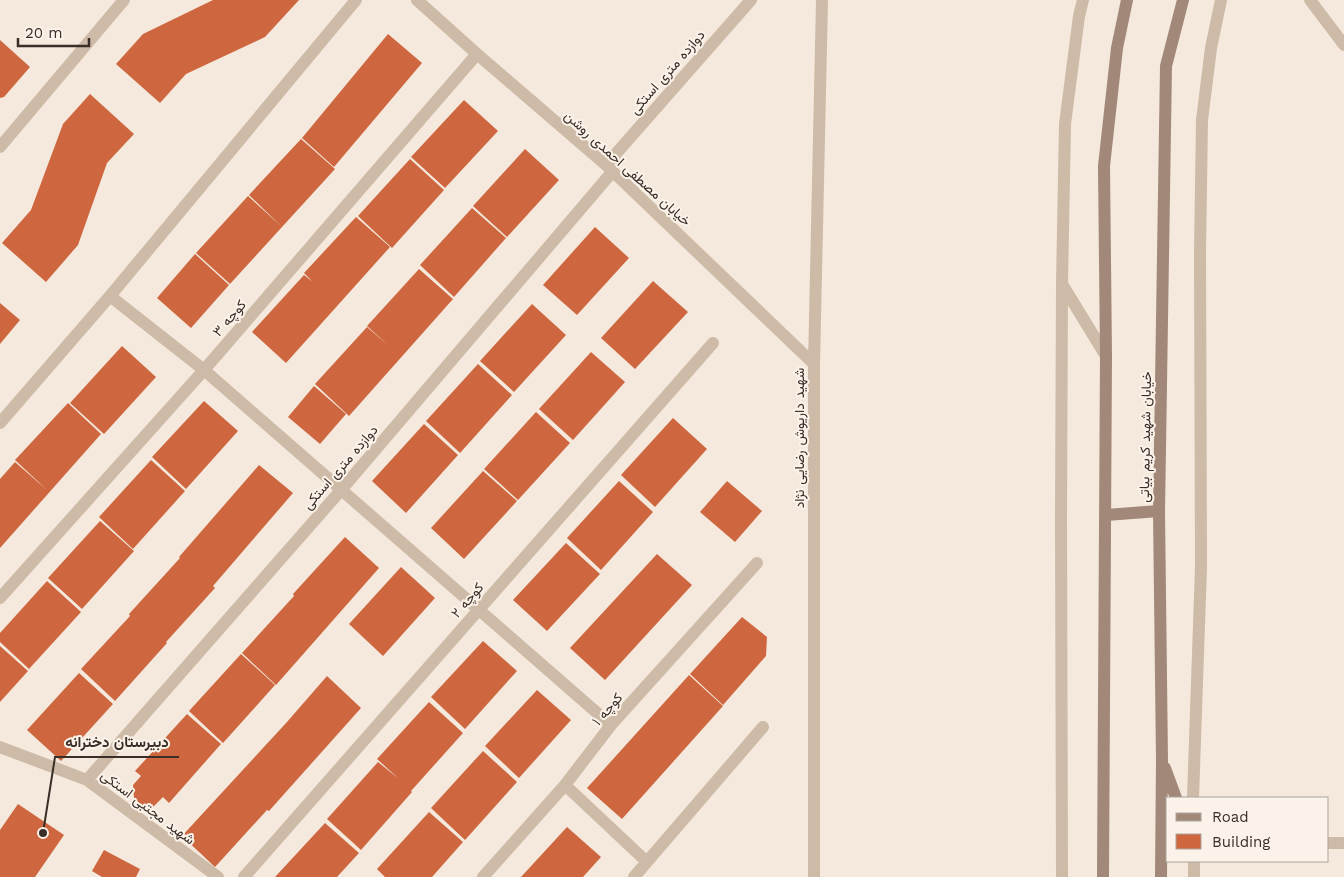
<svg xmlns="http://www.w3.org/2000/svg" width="1344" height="877" viewBox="0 0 1344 877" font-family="'Work Sans',Vazirmatn,sans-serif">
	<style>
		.building { fill: #ce673f }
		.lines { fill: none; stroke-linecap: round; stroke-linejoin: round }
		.street { stroke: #cdbaa7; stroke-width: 12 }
		.secondary { stroke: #a18878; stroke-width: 12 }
		.labels { text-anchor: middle; stroke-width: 4; stroke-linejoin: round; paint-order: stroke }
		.street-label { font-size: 14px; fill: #392e28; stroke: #fbf3e9 }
		.leader { fill: none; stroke: #392e28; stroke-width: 2 }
		.callout-dot { fill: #392e28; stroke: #fbf3e9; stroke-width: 2 }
		.callout-label { font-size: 15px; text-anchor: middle; font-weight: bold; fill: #392e28; stroke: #fbf3e9; stroke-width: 4; stroke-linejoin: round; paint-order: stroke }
	</style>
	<rect width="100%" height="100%" fill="#f4e9dc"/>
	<path class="building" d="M213 0H299L265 37 186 74 160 103 116 64 143 34Z
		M388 34 422 63 334 167 302 138Z
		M0 40 30 67 4 97 0 98Z
		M90 94 134 134 107 163 78 245 46 282 2 243 31 210 63 124Z
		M464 100 498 131 445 188 411 157Z
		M301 139 335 169 282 227 249 195Z
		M525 149 559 180 507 237 473 206Z
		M410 159 444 190 392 248 358 216Z
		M248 196 282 227 230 284 196 253Z
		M472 208 506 238 454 297 420 265Z
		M356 217 390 247 286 363 252 332 304 275 313 282 304 273Z
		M595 227 629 258 577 315 543 285Z
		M195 254 229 285 191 328 157 298Z
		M419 269 453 299 349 416 315 384 367 327 389 346 367 326Z
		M653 281 688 312 635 369 601 338Z
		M0 303 20 320 0 344Z
		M532 304 566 335 514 392 480 361Z
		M122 346 156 377 104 434 70 403Z
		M591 352 625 382 573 440 539 409Z
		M478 364 512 395 460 453 426 421Z
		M314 386 346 414 320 444 288 417Z
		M204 401 238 431 186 489 152 457Z
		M68 403 101 434 0 548V479L15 462 47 490 15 460Z
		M536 412 570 443 518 500 484 469Z
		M673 418 707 449 655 507 621 475Z
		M424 424 458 455 406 513 372 481Z
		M151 460 185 491 133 549 99 517Z
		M259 465 293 493 213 586 215 588 166 642 167 643 115 701 81 669 130 616 129 614 180 558 179 557Z
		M483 471 517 501 464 559 431 528Z
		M619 481 653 512 601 570 567 538Z
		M727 481 762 511 735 542 700 512Z
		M100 521 134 551 82 609 48 578Z
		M345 537 379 568 276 685 242 653 294 596 293 594Z
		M566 543 600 574 547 631 513 600Z
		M657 554 692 585 605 680 570 648Z
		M401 567 435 598 383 656 349 624Z
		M47 581 81 612 29 669 0 642V633Z
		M742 617 767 637 766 656 723 705 690 674Z
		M483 641 517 671 465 729 431 697Z
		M0 646 28 671 0 702Z
		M241 654 275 685 223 743 189 711Z
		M79 673 113 704 61 761 27 730Z
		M689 675 723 706 622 819 587 788Z
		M327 676 361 708 269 811 267 810 215 867 182 836 287 722Z
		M537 690 571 720 519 778 485 746Z
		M429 702 463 733 411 791 412 792 361 850 327 819 378 762 399 779 377 759Z
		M187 714 221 744 169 803 163 797 148 812 134 798 133 785 141 776 135 771Z
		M483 751 517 782 465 840 431 808Z
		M18 804 64 835 35 877H0V830Z
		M429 812 463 842 432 877H385L377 869Z
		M325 823 359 853 337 877H275Z
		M567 827 601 857 583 877H521Z
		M104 850 140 869 136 877H102L92 871Z"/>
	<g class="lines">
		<path class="street" d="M417 0 477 54 606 165 814 364
			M1310 0 1344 45
			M0 147 124 0
			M606 165 751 0
			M1062 284 1106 356
			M110 296 204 370 611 725
			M0 423 110 296 356 0
			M0 598 204 370 477 54
			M0 747 87 780 218 877
			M87 780 342 489 613 171
			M565 785 647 862
			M1193 798 1201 567 1200 251 1202 120 1211 48 1221 0
			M1328 843H1344
			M1194 861V877
			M244 877 713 343
			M483 877 565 785 611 725 757 563
			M634 877 763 727
			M814 877V364L822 0
			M1062 877 1061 520 1062 284 1065 124 1079 16 1083 0"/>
		<path class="secondary" d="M1106 515 1159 511
			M1165 768 1176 798
			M1103 877 1106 356 1104 166 1117 48 1127 0
			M1161 877 1162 760 1159 511 1166 66 1183 0"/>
	</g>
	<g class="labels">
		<g class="street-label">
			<text transform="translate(667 72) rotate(-49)" y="5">دوازده متری استکی</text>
			<text transform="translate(628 168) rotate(42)" y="5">خیابان مصطفی احمدی روشن</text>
			<text transform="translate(229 318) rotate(-49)" y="5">کوچه ۳</text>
			<text transform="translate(1145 437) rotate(-89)" y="5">خیابان شهید کریم بیاتی</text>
			<text transform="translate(799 438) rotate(-90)" y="5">شهید داریوش رضایی نژاد</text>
			<text transform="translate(340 467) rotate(-49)" y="5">دوازده متری استکی</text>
			<text transform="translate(467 600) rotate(-49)" y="5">کوچه ۲</text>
			<text transform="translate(607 709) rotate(-49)" y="5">کوچه ۱</text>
			<text transform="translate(148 807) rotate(37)" y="5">شهید مجتبی استکی</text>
		</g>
	</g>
	<path class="leader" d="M43 833L55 757H179"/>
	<circle class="callout-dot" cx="43" cy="833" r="5"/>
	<g class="callout-label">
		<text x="117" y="747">دبیرستان دخترانه</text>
	</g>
	<rect x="1166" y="797" width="162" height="65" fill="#fbf3e9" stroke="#ada49c"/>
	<rect x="1176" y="813" width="25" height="8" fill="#a18878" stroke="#ada49c"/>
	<text x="1212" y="822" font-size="15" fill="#392e28">Road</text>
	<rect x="1176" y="834" width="25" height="15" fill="#ce673f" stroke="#ada49c"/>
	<text x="1212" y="847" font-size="15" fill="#392e28">Building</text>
	<path d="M18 38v8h71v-8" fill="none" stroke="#392e28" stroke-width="2.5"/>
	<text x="25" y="38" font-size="15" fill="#392e28" stroke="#fbf3e9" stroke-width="4" paint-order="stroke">20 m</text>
</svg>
